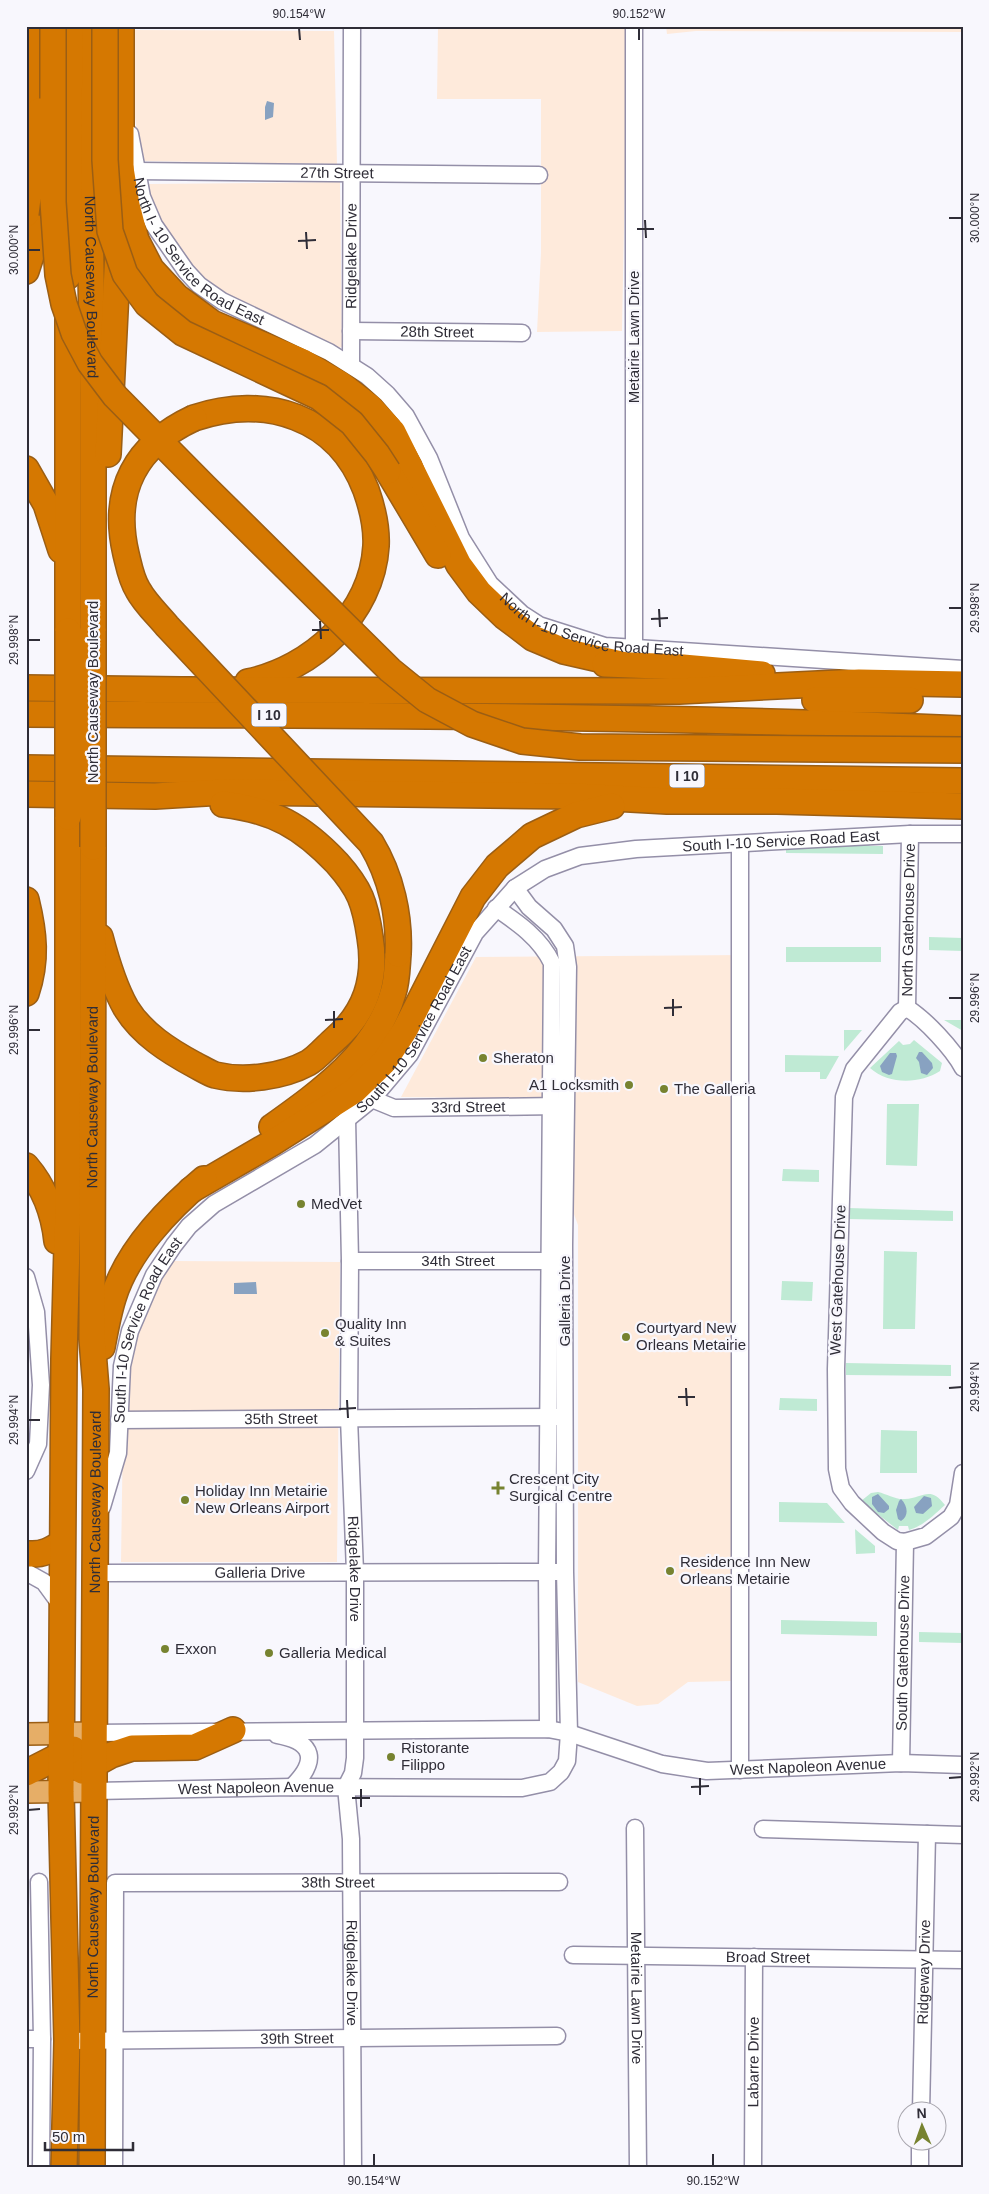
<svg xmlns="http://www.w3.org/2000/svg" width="989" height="2194" viewBox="0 0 989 2194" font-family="Arial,sans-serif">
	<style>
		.commercial { fill: #feeadb }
		.green { fill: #bfead4 }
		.water { fill: #88a2c1 }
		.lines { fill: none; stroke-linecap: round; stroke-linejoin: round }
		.minor-casing { stroke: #948fa8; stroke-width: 19 }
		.major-casing { stroke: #9b5e14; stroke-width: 24 }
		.highway-casing { stroke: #9b5e14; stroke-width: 28 }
		.minor { stroke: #fff; stroke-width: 16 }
		.major { stroke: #e6ae67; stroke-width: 21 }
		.highway { stroke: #d57801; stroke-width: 25 }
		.highway-bridge-casing { stroke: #9b5e14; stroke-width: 28; stroke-linecap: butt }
		.highway-bridge { stroke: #d57801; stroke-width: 25 }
		.ticks { fill: none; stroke: #2f2d37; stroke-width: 2 }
		.poi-dot { fill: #778330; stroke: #f8f7fd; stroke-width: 2 }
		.labels { text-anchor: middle; stroke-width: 4.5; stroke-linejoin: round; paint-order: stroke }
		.shield { fill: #f8f7fd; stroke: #6b6a72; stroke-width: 1 }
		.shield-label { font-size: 14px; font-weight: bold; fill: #2f2d37 }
		.street-label { font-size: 15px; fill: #2f2d37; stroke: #f8f7fd }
		.poi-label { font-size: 15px; fill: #2f2d37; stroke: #f8f7fd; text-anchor: start }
		.neatline { fill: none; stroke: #2f2d37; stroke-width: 2 }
		.ticks-label { font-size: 12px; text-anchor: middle; fill: #2f2d37 }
	</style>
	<rect width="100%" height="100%" fill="#f8f7fd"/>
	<path class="commercial" d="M666 26H963V32L696 31 667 34Z
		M438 27 625 29V173L622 331 537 332 541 253V99H437Z
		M128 30 334 31 337 164 141 161 132 96Z
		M340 182 342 347 337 348 234 300 201 276 160 225 148 196V184Z
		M745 955 746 1200 731 1224V1681L688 1682 658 1704 637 1706 578 1682V1225L569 1201V1099L401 1097 476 957Z
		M173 1261 340 1262 337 1562H121L123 1428 127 1367 146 1302Z"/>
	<path class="green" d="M786 844H864L871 846H883V854L786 853Z
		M929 937 963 938V951L929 950Z
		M786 947H881V962H786Z
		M944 1020H963V1031Z
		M844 1030H862L844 1051Z
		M914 1040 942 1063 940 1071C920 1084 889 1085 870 1068L899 1041 903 1045 910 1044Z
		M785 1055 839 1056 826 1079H820V1072H785Z
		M887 1104H919L917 1166 886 1165Z
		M783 1169 819 1170V1182L782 1181Z
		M848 1208 953 1211V1221L848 1219Z
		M884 1251 917 1252 915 1329H883Z
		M782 1281 813 1282 812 1301 781 1300Z
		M846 1363 951 1365V1376L846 1375Z
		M780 1398 817 1399V1411L779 1410Z
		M881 1430 917 1431V1473H880Z
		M878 1492C887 1494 896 1500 905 1499 923 1498 930 1485 945 1505 934 1515 923 1526 909 1530L908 1526H899L898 1530 861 1501 871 1493Z
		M779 1502 827 1503 845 1523 779 1522Z
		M855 1529 875 1546V1553L856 1554Z
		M781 1620 877 1622V1636L781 1634Z
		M919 1632 963 1633V1643L919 1642Z"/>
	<path class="water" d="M267 101 274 103 273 117 265 120V107Z
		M919 1052H922L932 1063 933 1068 927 1075 921 1073 919 1062 916 1058Z
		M890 1053H896L897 1056 892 1074 889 1075 882 1072 880 1066Z
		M256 1282 257 1294H234V1283Z
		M878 1494 889 1506V1509L884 1513 878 1512 872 1504V1497Z
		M924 1496 931 1498 932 1506 923 1514 916 1513 914 1507Z
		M901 1499C908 1506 909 1516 901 1521L898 1519 896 1510 899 1501Z"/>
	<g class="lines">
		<g class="minor-casing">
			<g id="minor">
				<path id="s1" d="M130 134 142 197 154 225 186 271 199 285 222 301 329 352 367 376 387 394 406 416 429 458 461 538 490 584 522 614 539 625 605 646 963 669"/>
				<path id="s2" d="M136 171 539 175"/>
				<path id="s3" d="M351 331 522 333"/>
				<path id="s4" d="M351 365 352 26"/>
				<path d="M634 649V26"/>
				<path d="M740 844V1770"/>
				<path d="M496 908C518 923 540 938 552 963L547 1572 548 1729"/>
				<path d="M907 1008 900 1012 854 1069 844 1097 836 1369 837 1469 841 1488 852 1503 883 1532 897 1541 905 1542 926 1536 951 1517 958 1505 963 1473"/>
				<path id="s5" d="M907 1008 910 834"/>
				<path d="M907 1008C925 1019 953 1049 963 1068"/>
				<path id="s6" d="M372 1099 394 1108 560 1106"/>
				<path id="s7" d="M347 1119 350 1261 349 1418 355 1572V1758L353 1773 346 1787 351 1839 353 2168"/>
				<path id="s8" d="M350 1261H560"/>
				<path d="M26 1277 36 1312 41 1385 38 1444 26 1471"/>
				<path id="s9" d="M119 1420 559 1417"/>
				<path id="s10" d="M102 1507 118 1453 122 1366 130 1331 154 1275 174 1245 189 1226 214 1204 315 1145 372 1099 410 1054 475 933 515 888 545 869 580 856 636 849 910 834H963"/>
				<path d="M26 1572 44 1582 63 1608"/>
				<path id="s11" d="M94 1573 557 1572"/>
				<path id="s12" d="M93 1733 548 1729 569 1733 662 1764 707 1771 901 1763 963 1765"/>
				<path d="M277 1735C315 1742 318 1761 292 1787"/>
				<path id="s13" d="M901 1763 905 1542"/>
				<path id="s14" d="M95 1791 292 1787 522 1788 550 1782 561 1772 567 1761 569 1733 565 1572 564 1246 568 967 565 946 554 929 529 907 515 888"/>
				<path id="s15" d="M635 1828 638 2168"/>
				<path d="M763 1829 963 1835"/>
				<path d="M39 1882 42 2039 41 2168"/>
				<path id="s16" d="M573 1955 963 1960"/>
				<path d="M26 2039H42"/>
				<path id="s17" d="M67 2041 557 2036"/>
				<path id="s18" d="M921 2112 927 1834"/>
				<path id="s19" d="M114 2168 115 1883 559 1882"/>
				<path id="s20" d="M753 2168 754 1957"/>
				<path d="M920 2168V2142"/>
			</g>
		</g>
		<g class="major-casing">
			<path id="major" d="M26 1734 93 1733
				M26 1792 95 1791"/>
		</g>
		<g class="highway-casing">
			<g id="highway">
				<path d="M37 26V134"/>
				<path id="s21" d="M87 26 93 393V631"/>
				<path d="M121 168 127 205 136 240 151 269 177 297 212 323 303 362 339 383 370 407 393 432 459 565 479 592 504 616 533 638 564 651 621 664"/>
				<path d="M121 185V26"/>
				<path d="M26 271 37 237V184"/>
				<path d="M68 276 70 26"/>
				<path d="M194 418C265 394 338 416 366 490 372 507 377 527 376 546 372 614 312 669 248 682"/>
				<path d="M108 454 118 250"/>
				<path d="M26 469 46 504 61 550"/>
				<path d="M388 471 438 555"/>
				<path d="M68 631V314"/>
				<path d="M605 664 683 667 762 674"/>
				<path d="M26 688 181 690 679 691 859 682 963 684"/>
				<path d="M815 700H910"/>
				<path d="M26 714C339 715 651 715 963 729"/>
				<path d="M26 768 963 781"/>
				<path d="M26 794 155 796 222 792 577 796 667 801H777L963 806"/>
				<path d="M26 900C34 933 37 960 26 993"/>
				<path d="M100 937C106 960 114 987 126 1008 142 1034 169 1051 195 1065 201 1068 209 1073 215 1075 244 1082 282 1077 308 1063 317 1058 325 1048 333 1041 366 1013 377 979 370 937 365 903 360 889 337 863 302 826 273 810 223 804"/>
				<path d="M272 1127C321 1092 376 1053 393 993 397 981 397 966 398 954"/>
				<path d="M26 1166C44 1187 54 1213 57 1241"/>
				<path d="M191 1190 272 1143 354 1091 384 1062 405 1030 473 897 497 866 532 836 576 815 612 806"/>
				<path d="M102 1347C105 1331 108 1314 113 1298 127 1252 168 1209 204 1179"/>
				<path d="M29 1554C43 1555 51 1550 62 1543"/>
				<path d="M82 1771 111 1755 132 1748 195 1747 233 1730"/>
				<path d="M26 1773 73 1749"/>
				<path d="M64 2168 67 2041 61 1792 64 1359 68 1206V817"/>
				<path id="s22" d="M92 2168 96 1389 92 1339 93 847"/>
			</g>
		</g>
		<use href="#minor" class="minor"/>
		<use href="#major" class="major"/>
		<use href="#highway" class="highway"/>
		<g class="highway-bridge-casing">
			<path id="highway-bridge" d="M53 26V202L58 275 64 304 74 333 90 363 115 396 205 487 390 670 427 700 472 724 522 741 580 747 963 750
				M105 26V160L110 231 125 274 147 304 183 333 319 397 352 423 377 454 388 471
				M26 214 39 111
				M194 418C136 445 111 490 126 554 129 566 131 579 138 590 145 603 157 614 167 626L371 843C391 876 400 916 398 954
				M68 631V817
				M93 631V847"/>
		</g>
		<use href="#highway-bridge" class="highway-bridge"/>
	</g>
	<path class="ticks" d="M299 28 300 40M639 28V40M949 218H962M645 220 646 238M637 229H654M306 232 307 249M298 241 316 240M28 250H40M949 608H962M659 609 660 627M651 619 668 618M320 621 321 639M312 630H329M28 640H40M949 998H962M673 999V1016M664 1008 682 1007M334 1011V1028M325 1020 343 1019M28 1030H40M686 1388 687 1406M949 1388 962 1387M678 1397H695M347 1400 348 1418M339 1409 356 1408M28 1420H40M700 1778V1795M949 1778 962 1777M691 1787 709 1786M361 1789V1807M352 1798H370M28 1810 40 1809M374 2154V2166M713 2154V2166"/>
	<g class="poi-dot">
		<circle cx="483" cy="1058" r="5"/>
		<circle cx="629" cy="1085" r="5"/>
		<circle cx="664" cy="1089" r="5"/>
		<circle cx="301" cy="1204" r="5"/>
		<circle cx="325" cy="1333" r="5"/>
		<circle cx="626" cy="1337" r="5"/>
		<path d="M495.5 1480.5h5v5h5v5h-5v5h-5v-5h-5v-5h5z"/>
		<circle cx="185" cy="1500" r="5"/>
		<circle cx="670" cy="1571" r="5"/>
		<circle cx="165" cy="1649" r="5"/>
		<circle cx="269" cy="1653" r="5"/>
		<circle cx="391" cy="1757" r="5"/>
	</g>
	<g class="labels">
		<g class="shield">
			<rect x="251.5" y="703.5" width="35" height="23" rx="4"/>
			<rect x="669.5" y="764.5" width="35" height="23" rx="4"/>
		</g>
		<g class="shield-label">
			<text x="269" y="720">I 10</text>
			<text x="687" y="781">I 10</text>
		</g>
		<g class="street-label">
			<text dy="5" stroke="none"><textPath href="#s2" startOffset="201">27th Street</textPath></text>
			<text dy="5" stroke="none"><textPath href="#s1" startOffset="144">North I- 10 Service Road East</textPath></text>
			<text dy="5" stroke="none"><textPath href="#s4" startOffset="109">Ridgelake Drive</textPath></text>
			<text dy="5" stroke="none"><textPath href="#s21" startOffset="261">North Causeway Boulevard</textPath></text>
			<text dy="5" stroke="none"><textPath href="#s3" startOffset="86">28th Street</textPath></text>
			<text transform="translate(634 337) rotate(-90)" y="5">Metairie Lawn Drive</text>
			<text dy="5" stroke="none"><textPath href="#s1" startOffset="720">North I-10 Service Road East</textPath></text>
			<text transform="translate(93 692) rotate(-90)" y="5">North Causeway Boulevard</text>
			<text dy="5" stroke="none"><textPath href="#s10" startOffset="1055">South I-10 Service Road East</textPath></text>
			<text dy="5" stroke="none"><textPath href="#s5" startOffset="88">North Gatehouse Drive</textPath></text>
			<text dy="5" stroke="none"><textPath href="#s10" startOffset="605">South I-10 Service Road East</textPath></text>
			<text dy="5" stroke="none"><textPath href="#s22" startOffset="1071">North Causeway Boulevard</textPath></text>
			<text dy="5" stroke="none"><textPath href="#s6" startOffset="98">33rd Street</textPath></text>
			<text dy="5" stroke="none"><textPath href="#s8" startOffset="108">34th Street</textPath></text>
			<text transform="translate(838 1280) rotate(-88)" y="5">West Gatehouse Drive</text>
			<text transform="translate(565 1301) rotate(-90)" y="5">Galleria Drive</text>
			<text dy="5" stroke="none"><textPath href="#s10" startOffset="185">South I-10 Service Road East</textPath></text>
			<text dy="5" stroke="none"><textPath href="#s9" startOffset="162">35th Street</textPath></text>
			<text dy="5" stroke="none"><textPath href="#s22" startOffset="666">North Causeway Boulevard</textPath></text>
			<text dy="5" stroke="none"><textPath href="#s7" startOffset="450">Ridgelake Drive</textPath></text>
			<text dy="5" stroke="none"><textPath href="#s11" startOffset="166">Galleria Drive</textPath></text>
			<text dy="5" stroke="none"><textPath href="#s13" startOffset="110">South Gatehouse Drive</textPath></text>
			<text dy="5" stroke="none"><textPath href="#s12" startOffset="721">West Napoleon Avenue</textPath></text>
			<text dy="5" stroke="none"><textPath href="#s14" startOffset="161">West Napoleon Avenue</textPath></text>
			<text dy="5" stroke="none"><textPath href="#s19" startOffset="508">38th Street</textPath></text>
			<text dy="5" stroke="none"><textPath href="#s22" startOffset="261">North Causeway Boulevard</textPath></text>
			<text dy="5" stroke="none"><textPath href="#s16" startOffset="195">Broad Street</textPath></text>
			<text dy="5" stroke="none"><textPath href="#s7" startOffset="856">Ridgelake Drive</textPath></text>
			<text dy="5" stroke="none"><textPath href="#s18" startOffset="140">Ridgeway Drive</textPath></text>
			<text dy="5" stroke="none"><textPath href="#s15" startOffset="170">Metairie Lawn Drive</textPath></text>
			<text dy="5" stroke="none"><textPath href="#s17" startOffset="230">39th Street</textPath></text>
			<text dy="5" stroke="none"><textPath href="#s20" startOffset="106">Labarre Drive</textPath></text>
		</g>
		<g class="poi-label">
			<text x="493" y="1063">Sheraton</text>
			<text x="619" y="1090" text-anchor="end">A1 Locksmith</text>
			<text x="674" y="1094">The Galleria</text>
			<text x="311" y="1209">MedVet</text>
			<text x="335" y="1329">Quality Inn<tspan x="335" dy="17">&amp; Suites</tspan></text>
			<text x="636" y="1333">Courtyard New<tspan x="636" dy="17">Orleans Metairie</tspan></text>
			<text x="509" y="1484">Crescent City<tspan x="509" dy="17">Surgical Centre</tspan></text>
			<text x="195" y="1496">Holiday Inn Metairie<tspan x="195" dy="17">New Orleans Airport</tspan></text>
			<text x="680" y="1567">Residence Inn New<tspan x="680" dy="17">Orleans Metairie</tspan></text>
			<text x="175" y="1654">Exxon</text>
			<text x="279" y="1658">Galleria Medical</text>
			<text x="401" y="1753">Ristorante<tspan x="401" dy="17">Filippo</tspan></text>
		</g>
	</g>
	<rect width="989" height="2194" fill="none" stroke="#f8f7fd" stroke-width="55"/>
	<g transform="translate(922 2126) rotate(358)"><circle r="24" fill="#f8f7fd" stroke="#a8a6ae"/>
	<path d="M0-4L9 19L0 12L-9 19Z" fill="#778330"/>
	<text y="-8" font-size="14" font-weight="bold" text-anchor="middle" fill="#2f2d37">N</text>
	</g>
	<path d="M45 2142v8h88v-8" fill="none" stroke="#2f2d37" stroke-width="2.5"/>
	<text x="52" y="2142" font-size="15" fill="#2f2d37" stroke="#f8f7fd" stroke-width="4" paint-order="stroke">50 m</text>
	<rect x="28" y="28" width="934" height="2138" class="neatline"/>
	<g class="ticks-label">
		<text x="299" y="18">90.154°W</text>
		<text x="639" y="18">90.152°W</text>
		<text transform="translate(975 218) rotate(-90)" y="4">30.000°N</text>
		<text transform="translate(14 250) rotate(-90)" y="4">30.000°N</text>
		<text transform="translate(975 608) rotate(-90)" y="4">29.998°N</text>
		<text transform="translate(14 640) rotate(-90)" y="4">29.998°N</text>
		<text transform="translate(975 998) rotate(-90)" y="4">29.996°N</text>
		<text transform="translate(14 1030) rotate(-90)" y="4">29.996°N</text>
		<text transform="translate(975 1387) rotate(-90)" y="4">29.994°N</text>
		<text transform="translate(14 1420) rotate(-90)" y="4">29.994°N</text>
		<text transform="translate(975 1777) rotate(-90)" y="4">29.992°N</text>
		<text transform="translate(14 1810) rotate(-90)" y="4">29.992°N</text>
		<text x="374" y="2185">90.154°W</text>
		<text x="713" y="2185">90.152°W</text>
	</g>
</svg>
